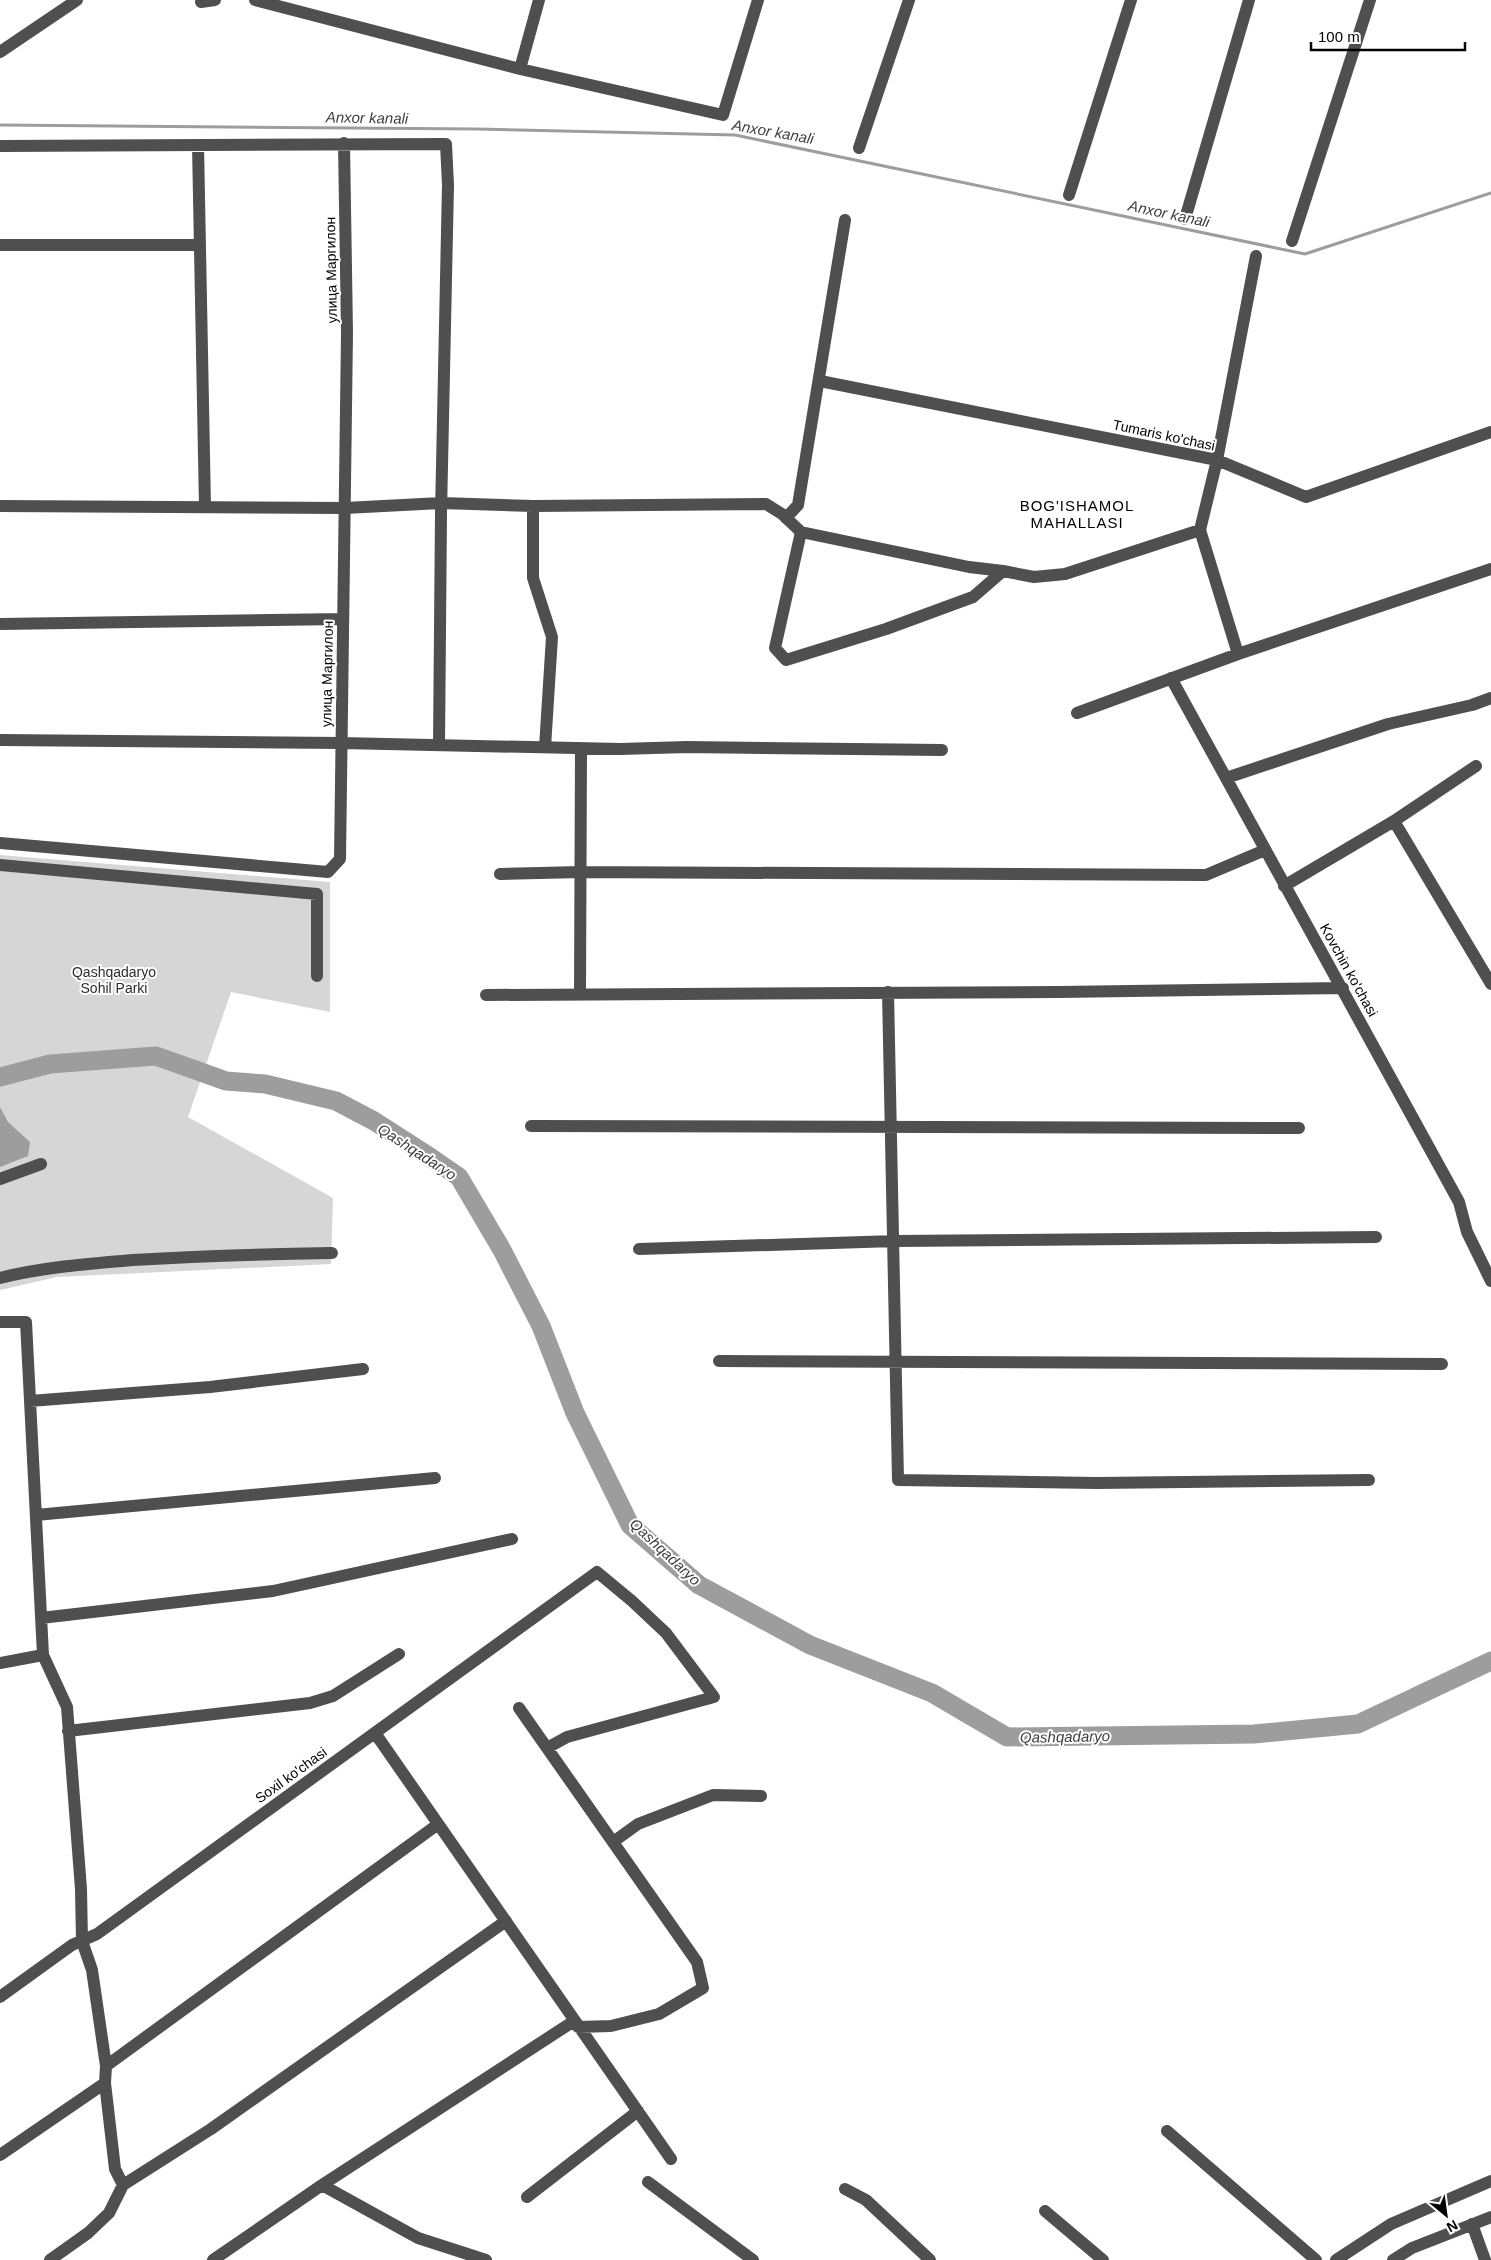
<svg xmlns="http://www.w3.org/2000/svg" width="1491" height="2260" viewBox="0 0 1491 2260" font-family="Arial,sans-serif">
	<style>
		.green { fill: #d6d6d6 }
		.water { fill: #9d9d9d }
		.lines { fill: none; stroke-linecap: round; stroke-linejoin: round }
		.stream { stroke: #9d9d9d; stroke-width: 3 }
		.river { stroke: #9d9d9d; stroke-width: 19 }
		.minor { stroke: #4f4f4f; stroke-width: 12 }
		.labels { text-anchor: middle; stroke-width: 4; stroke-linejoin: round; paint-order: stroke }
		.street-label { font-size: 14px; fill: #000; stroke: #fff }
		.park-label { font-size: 14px; fill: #2d2d2d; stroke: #fff }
		.water-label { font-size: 15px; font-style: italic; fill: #3e3e3e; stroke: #fff }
		.neighbourhood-label { font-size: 15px; letter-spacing: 1px; fill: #000; stroke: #fff }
	</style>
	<rect width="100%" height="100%" fill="#fff"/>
	<path class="green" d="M0 855 330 882V1012L231 992 188 1117 333 1198 331 1264 57 1277 0 1290Z"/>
	<path class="water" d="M0 1107 8 1122 30 1142 28 1156 0 1167Z"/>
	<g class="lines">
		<path class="stream" d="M0 125 476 129 735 135 1305 254 1491 193"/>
		<path class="river" d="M0 1077 50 1064 156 1056 226 1081 265 1084 336 1101 374 1121 430 1157 459 1177 502 1250 541 1326 575 1413 630 1525 699 1585 810 1645 932 1693 1007 1737 1254 1734 1358 1724 1491 1661"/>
		<path class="minor" d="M255 0 520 69 723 115 758 0
			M201 2 215 0
			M0 52 77 0
			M520 69 539 0
			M198 145 205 507
			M0 146 446 144 448 185 441 513 439 745
			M859 148 909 0
			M1069 195 1131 0
			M1185 219 1249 0
			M1292 241 1370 0
			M0 245H200
			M820 381 1217 460 1306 497 1491 432
			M0 506 345 508 441 503 533 506 766 504 782 514 801 532 969 567 1003 571
			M533 506V578L552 637 545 747
			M786 518 798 505 845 220
			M801 532 775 648 786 660 886 629 973 597 1003 571 1034 577 1065 574 1200 530
			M0 624 343 619
			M1238 654 1200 530 1217 460 1256 256
			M1171 678 1459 1202 1467 1232 1491 1281
			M1077 713 1238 654 1491 569
			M0 740 341 743 620 749 687 747 942 750
			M1226 778 1388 724 1472 705 1491 698
			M1394 821 1491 984
			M0 843 328 872 340 859 347 333 344 143
			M0 865 317 894V976
			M500 874 581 872 1206 875 1265 850
			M1284 886 1394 821 1476 766
			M888 992 898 1480 1097 1483 1369 1480
			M580 994 581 748
			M486 995 1059 992 1343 988
			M531 1126 1299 1128
			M0 1179 41 1164
			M639 1249 895 1241 1376 1237
			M0 1278C43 1267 88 1264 133 1260 199 1256 265 1254 332 1253
			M0 1322H26L43 1655 67 1707 81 1889 82 1941 92 1970 106 2066 105 2083 115 2169 123 2185
			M719 1361 1442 1364
			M30 1401 210 1387 363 1369
			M36 1515 435 1478
			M41 1618 273 1591 512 1539
			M0 1663 43 1655
			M519 1708 697 1962 703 1988 659 2014 611 2026 578 2027
			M68 1731 310 1703 333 1696 399 1654
			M375 1733 671 2159
			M613 1842 638 1824 713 1795 761 1796
			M0 1997 72 1945 97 1934 597 1572 632 1601 666 1633 714 1697 567 1737 547 1748
			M106 2066 437 1825
			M1167 2131 1316 2260
			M0 2155 105 2083
			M648 2182 753 2260
			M322 2185 418 2238 486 2260
			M845 2189 866 2200 930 2260
			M527 2197 638 2111
			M1045 2211 1103 2260
			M1472 2224 1485 2260
			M50 2260 88 2233 109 2213 123 2185 211 2129 506 1921
			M213 2260 322 2185 574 2021
			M1336 2260 1391 2224 1491 2181
			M1393 2260 1412 2248 1491 2217"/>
	</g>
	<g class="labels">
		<g class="street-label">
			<text transform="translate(331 270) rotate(-91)" y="5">улица Маргилон</text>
			<text transform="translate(1164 435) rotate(12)" y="5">Tumaris ko'chasi</text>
			<text transform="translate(327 674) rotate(-89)" y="5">улица Маргилон</text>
			<text transform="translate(1349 970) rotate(61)" y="5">Kovchin ko'chasi</text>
			<text transform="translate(291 1775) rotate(-36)" y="5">Soxil ko'chasi</text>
		</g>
		<g class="park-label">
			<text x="114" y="977">Qashqadaryo<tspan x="114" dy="16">Sohil Parki</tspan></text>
		</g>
		<g class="water-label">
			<text transform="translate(367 118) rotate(1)" y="5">Anxor kanali</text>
			<text transform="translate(773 132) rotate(10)" y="5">Anxor kanali</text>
			<text transform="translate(1169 214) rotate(12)" y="5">Anxor kanali</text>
			<text transform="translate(417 1152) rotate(33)" y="5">Qashqadaryo</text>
			<text transform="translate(665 1552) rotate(43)" y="5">Qashqadaryo</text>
			<text transform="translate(1065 1737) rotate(-1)" y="5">Qashqadaryo</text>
		</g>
		<g class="neighbourhood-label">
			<text x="1077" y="511">BOG'ISHAMOL<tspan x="1077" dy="17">MAHALLASI</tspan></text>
		</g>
	</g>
	<g transform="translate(1446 2215) rotate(151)" stroke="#ffffff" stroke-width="4" paint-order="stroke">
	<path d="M0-4L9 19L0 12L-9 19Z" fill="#000000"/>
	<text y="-8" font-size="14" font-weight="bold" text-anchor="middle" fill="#000000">N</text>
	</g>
	<path d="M1311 42v8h154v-8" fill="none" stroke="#000000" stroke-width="2.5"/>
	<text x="1318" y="42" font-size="15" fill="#000000" stroke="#ffffff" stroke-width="4" paint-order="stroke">100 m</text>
</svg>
